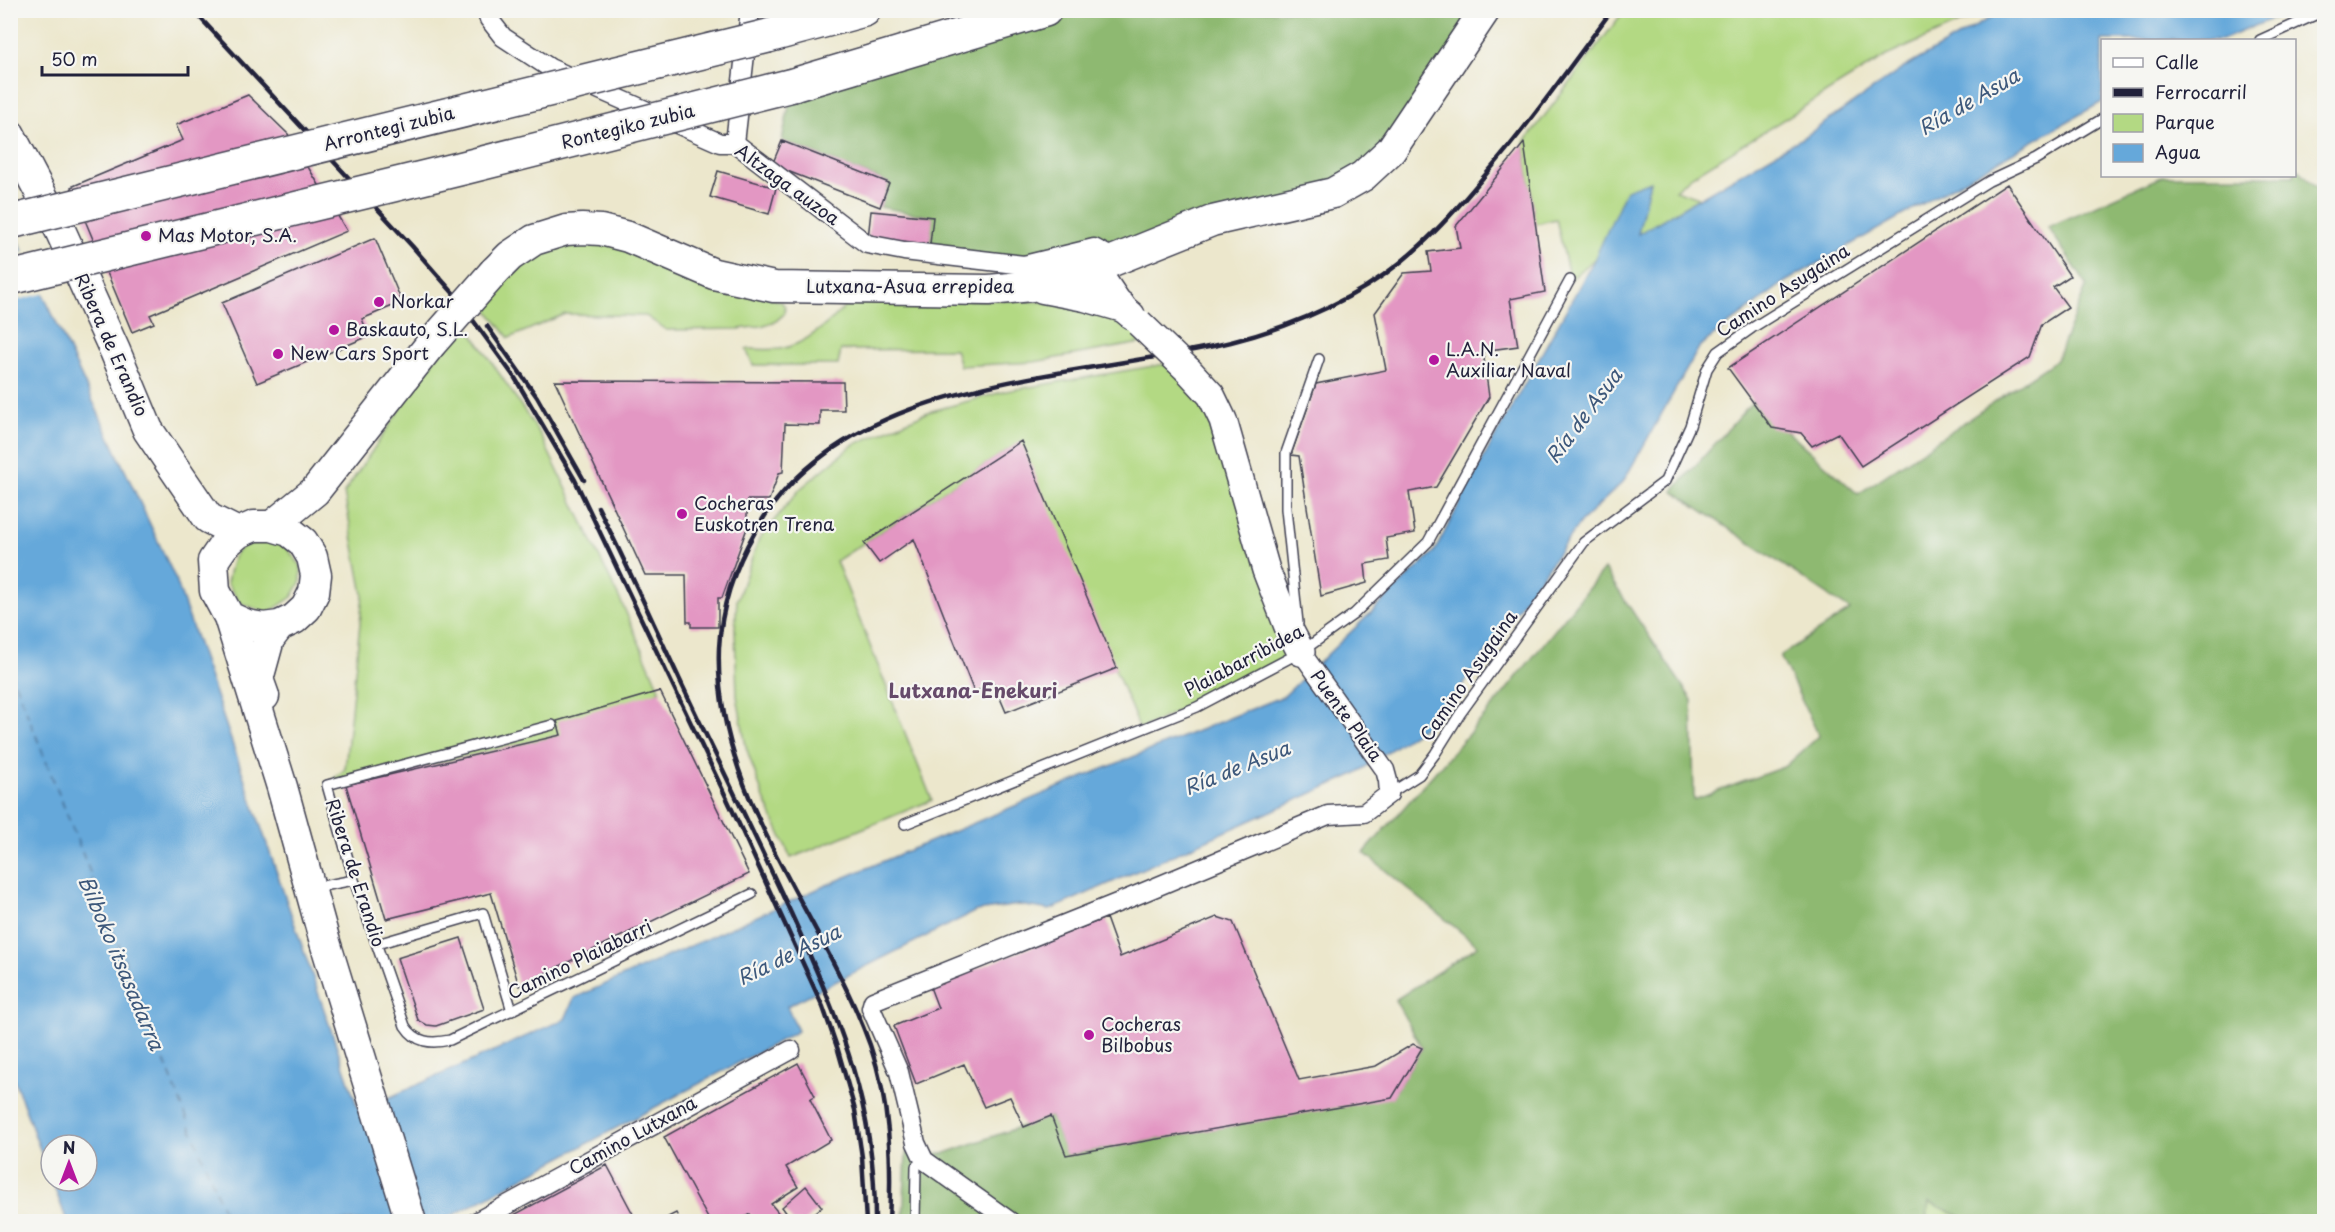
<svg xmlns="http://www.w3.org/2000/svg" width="2335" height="1232" viewBox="0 0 2335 1232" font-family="'Playpen Sans',sans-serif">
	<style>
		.green { fill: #b3d983; stroke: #6a7e5f; stroke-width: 1.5 }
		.forest { fill: #8eb971; stroke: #586e56; stroke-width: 1.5 }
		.water { fill: #65a8da; stroke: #44658a; stroke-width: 1.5 }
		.pier { fill: #ece7cc }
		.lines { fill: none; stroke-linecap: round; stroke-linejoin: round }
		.ferry { stroke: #3d587b; stroke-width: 1.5; stroke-dasharray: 8 6; stroke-linecap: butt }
		.building { fill: #e397c3 }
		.lane-casing { stroke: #404051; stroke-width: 12 }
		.street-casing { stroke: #404051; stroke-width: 21 }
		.secondary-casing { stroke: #404051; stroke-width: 30 }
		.primary-casing { stroke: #404051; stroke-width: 33 }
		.highway-casing { stroke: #404051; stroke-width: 36 }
		.lane { stroke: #fff; stroke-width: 9 }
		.street { stroke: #fff; stroke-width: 18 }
		.secondary { stroke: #fff; stroke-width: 27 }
		.primary { stroke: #fff; stroke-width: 30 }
		.highway { stroke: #fff; stroke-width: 33 }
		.rail { stroke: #22223b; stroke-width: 4.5 }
		.secondary-bridge-casing { stroke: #404051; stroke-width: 30; stroke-linecap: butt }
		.primary-bridge-casing { stroke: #404051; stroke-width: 33; stroke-linecap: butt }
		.highway-bridge-casing { stroke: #404051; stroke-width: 36; stroke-linecap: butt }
		.secondary-bridge { stroke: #fff; stroke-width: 27 }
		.primary-bridge { stroke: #fff; stroke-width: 30 }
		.highway-bridge { stroke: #fff; stroke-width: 33 }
		.poi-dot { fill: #b5179e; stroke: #f6f6f2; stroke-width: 2 }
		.labels { text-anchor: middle; stroke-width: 4.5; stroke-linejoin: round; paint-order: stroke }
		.street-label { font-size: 18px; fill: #22223b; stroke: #f6f6f2 }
		.poi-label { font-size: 18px; fill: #22223b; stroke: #f6f6f2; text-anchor: start }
		.water-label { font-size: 20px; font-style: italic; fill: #3d587b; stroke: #f6f6f2 }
		.neighbourhood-label { font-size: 20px; font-weight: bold; fill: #664b6b; stroke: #f6f6f2 }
	</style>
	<rect width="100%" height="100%" fill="#f6f6f2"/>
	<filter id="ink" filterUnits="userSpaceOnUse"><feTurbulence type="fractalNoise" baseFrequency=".0167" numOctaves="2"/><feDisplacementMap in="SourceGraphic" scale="12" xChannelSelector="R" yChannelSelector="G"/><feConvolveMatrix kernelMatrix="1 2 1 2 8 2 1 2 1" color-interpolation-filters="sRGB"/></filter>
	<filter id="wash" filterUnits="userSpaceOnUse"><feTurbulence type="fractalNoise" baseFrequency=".008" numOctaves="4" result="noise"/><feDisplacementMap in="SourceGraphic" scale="24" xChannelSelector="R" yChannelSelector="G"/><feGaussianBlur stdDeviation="1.35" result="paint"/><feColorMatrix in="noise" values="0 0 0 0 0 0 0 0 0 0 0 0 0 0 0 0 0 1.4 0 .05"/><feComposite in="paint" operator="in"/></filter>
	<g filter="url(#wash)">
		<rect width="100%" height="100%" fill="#ece7cc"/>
		<path class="green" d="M1624 11H1987L1886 56 1692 176 1675 190 1699 198 1637 235 1640 220 1570 280 1556 219 1535 224 1524 143Z
			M598 238 782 302 785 307 784 314 776 321 761 326 739 329 666 330 646 316 565 314 509 338 485 307 512 265 530 251Z
			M851 300H993L1051 302 1098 311 1123 325 1146 342 1034 362 960 366 955 349 841 350 838 365H753L746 349C757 349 769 350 780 349 806 345 834 319 851 300Z
			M468 327 540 434 625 610 660 691 561 735 346 785H327L345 769 363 594 344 493 435 357Z
			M1171 363 1211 395 1301 652 1140 729 1020 442 836 561 932 800 791 858 763 796 746 747 737 696 735 629 737 600 759 539 800 489 853 445 928 412 1006 391Z
			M267 540 285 546 301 566V581L292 597 268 613 240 603 227 583C233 553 235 544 267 540Z
			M1929 1202 1973 1221 1926 1222Z"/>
		<path class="forest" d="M1045 11H1485L1363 176 1117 260 1024 265 930 244 932 217 880 207 889 183 782 141 793 85Z
			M2295 165 2324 196V1203L2319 1221 1973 1222 1929 1202 1926 1222H903L906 1153 943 1154 1051 1116 1067 1155 1392 1097 1422 1048 1395 1000 1478 946 1364 853 1495 704 1604 569 1692 700 1694 800 1786 766 1819 736 1780 656 1850 610 1673 491 1753 401 1858 494 2056 360 2087 285 2048 227 2163 176H2294Z"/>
		<path class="water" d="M2002 11H2291L2221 40H2102V102L1785 282 1700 346 1623 482 1580 523 1441 715 1355 774 1050 910 1019 905 976 911 787 1006 798 1031 442 1221H67L52 1181H87V1145H51V1179L11 1071 10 223 176 580 359 1111 565 1019 574 998 822 887 1093 773 1284 696 1434 552 1491 444 1594 260 1626 190 1650 181 1638 234 1807 135 1902 69Z"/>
		<path class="pier" d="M27 251 46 293 10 302 11 255Z"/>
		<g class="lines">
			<path class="ferry" d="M10 670 228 1222"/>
		</g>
		<g id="blocks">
			<path class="building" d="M248 95 288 134 347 231 150 315 154 323 132 332 71 187 183 140 176 125Z
				M782 141 889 183 880 207 772 165Z
				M1524 143 1545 292 1510 299 1518 346 1483 351 1489 397 1436 487 1409 492 1415 533 1386 538 1389 560 1365 564 1367 583 1321 596 1299 456 1291 455 1316 384 1386 370 1375 313 1404 273 1431 271 1428 252 1460 248 1456 226Z
				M718 171 776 188 769 214 710 197Z
				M2007 184 2070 276 2053 287 2068 307 2042 324 2030 357 1861 466 1838 433 1812 446 1801 433 1772 428 1728 368Z
				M871 211 933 217 930 244 868 238Z
				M375 238 402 302 362 319 369 336 257 383 222 303Z
				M555 381 843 382 844 410H820V425L785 424 783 472 779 473 769 500H747V528L722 598H718V627H691V622H687L686 575H645Z
				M1021 441 1117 668 1006 712 994 684 974 692 914 539 879 563 864 543Z
				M660 691 749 874 519 986 491 893 386 919 346 785 561 735 557 721Z
				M1217 917 1233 922 1299 1080 1376 1066 1413 1044 1422 1048 1392 1098 1066 1155 1051 1116 1024 1127 1010 1097 984 1107 964 1064 916 1084 894 1026 938 1008 930 987 1106 918 1120 957Z
				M461 938 484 1009 436 1026 427 1025 418 1020 397 958Z
				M798 1063 815 1096 810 1099 831 1140 786 1167 798 1187 771 1204 786 1222H756L750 1214 743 1218 745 1222H710L664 1137Z
				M607 1165 633 1214 623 1222H501Z
				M806 1186 822 1207 803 1222H793L782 1207Z
				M676 1213 681 1222H671L668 1217Z"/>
		</g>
	</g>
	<g filter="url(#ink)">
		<use href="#blocks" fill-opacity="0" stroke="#404051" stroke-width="1.5"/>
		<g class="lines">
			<g class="lane-casing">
				<path id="lane" d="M2260 40 2324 11
					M1298 623 1286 509V453L1319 359
					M552 725 327 785 354 880 405 1026C416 1043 431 1044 450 1040L752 894
					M1389 794 1419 775 1435 754 1460 714 1584 542 1665 481 1690 426 1707 369 1718 352 1752 328 1989 181 2036 159 2102 119
					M905 824 1197 707 1301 652 1354 614 1428 542 1570 280
					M317 887 354 880
					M377 944 483 913 512 1011
					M915 1222 916 1166 924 1160"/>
			</g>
			<g class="street-casing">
				<path id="street" d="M486 10 489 19 503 37 550 68 720 143H735L867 244 904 251 1024 265 1094 248 1117 260
					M735 143 750 10
					M476 1222 791 1050
					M1011 1222 924 1160 916 1143 899 1072 871 1008 873 1001 1132 897 1328 815 1364 813 1389 794 1388 781 1385 770 1301 652"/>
			</g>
			<g class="secondary-casing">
				<path id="secondary" d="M1095 269 1120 306 1131 315
					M1188 370 1211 395 1223 420 1266 570 1289 629 1301 652"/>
			</g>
			<g class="primary-casing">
				<path id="primary" d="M10 135 60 230 115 351 148 430 208 518 238 533
					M494 272 510 256 534 240 566 230 582 229 601 230 628 237 714 274 774 287 989 290 1032 286 1075 276 1212 221 1333 193 1363 176 1391 150 1485 10
					M1043 288 1085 296 1120 306
					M272 526 289 531 303 542 312 557 316 575 314 592 306 608 294 619 279 626 263 628 247 625 229 617 215 591 213 561 224 545 238 533 254 526H272L315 491 430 345
					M229 617 282 787 325 942 411 1222
					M264 696 258 679 269 639 279 626"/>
			</g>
			<g class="highway-casing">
				<path id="highway" d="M768 36 864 10
					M793 85 1045 10"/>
			</g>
			<use href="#lane" class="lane"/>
			<use href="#street" class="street"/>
			<use href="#secondary" class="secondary"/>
			<use href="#primary" class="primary"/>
			<use href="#highway" class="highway"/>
			<path class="rail" d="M193 10 412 246 454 294 515 378 575 480 738 822 823 1007 838 1050 855 1110 862 1157 866 1222
				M487 326 537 397 584 480
				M598 507C637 584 671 664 709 741 738 801 767 861 795 922 841 1025 876 1106 875 1222
				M889 1222C892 1162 890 1102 870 1045 823 914 713 794 719 648 721 606 735 566 756 530 848 372 1076 380 1231 342 1272 332 1311 317 1348 297 1404 267 1441 228 1481 180 1528 126 1569 68 1612 10"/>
			<g class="secondary-bridge-casing">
				<path id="secondary-bridge" d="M1139 323 1188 370"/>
			</g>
			<g class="primary-bridge-casing">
				<path id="primary-bridge" d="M430 345 494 272"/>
			</g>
			<g class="highway-bridge-casing">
				<path id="highway-bridge" d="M10 222 768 36
					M10 278 463 168 793 85"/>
			</g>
			<use href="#secondary-bridge" class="secondary-bridge"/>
			<use href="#primary-bridge" class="primary-bridge"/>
			<use href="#highway-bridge" class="highway-bridge"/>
		</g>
	</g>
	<g class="poi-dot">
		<circle cx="146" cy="236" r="6"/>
		<circle cx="379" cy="302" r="6"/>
		<circle cx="334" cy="330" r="6"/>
		<circle cx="278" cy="354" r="6"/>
		<circle cx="1434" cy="360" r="6"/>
		<circle cx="682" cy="514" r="6"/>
		<circle cx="1089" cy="1035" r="6"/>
	</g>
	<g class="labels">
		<g class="street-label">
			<text transform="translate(628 127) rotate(-14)" y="6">Rontegiko zubia</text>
			<text transform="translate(389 129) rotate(-14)" y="6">Arrontegi zubia</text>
			<text transform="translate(787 185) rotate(36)" y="6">Altzaga auzoa</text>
			<text x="910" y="293">Lutxana-Asua errepidea</text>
			<text transform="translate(1783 291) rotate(-33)" y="6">Camino Asugaina</text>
			<text transform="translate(111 345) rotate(66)" y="6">Ribera de Erandio</text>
			<text transform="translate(1244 661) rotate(-28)" y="6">Plaiabarribidea</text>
			<text transform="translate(1469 676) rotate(-55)" y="6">Camino Asugaina</text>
			<text transform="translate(1346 716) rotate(54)" y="6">Puente Plaia</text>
			<text transform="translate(355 873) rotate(72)" y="6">Ribera de Erandio</text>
			<text transform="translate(580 960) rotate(-26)" y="6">Camino Plaiabarri</text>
			<text transform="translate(633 1136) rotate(-29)" y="6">Camino Lutxana</text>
		</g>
		<g class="poi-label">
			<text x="158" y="242">Mas Motor, S.A.</text>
			<text x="391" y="308">Norkar</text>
			<text x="346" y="336">Baskauto, S.L.</text>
			<text x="1446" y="356">L.A.N.<tspan x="1446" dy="21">Auxiliar Naval</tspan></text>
			<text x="290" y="360">New Cars Sport</text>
			<text x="694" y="510">Cocheras<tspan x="694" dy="21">Euskotren Trena</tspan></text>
			<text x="1101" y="1031">Cocheras<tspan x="1101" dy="21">Bilbobus</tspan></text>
		</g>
		<g class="water-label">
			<text transform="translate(1969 102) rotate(-30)" y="7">Ría de Asua</text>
			<text transform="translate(1584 416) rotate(-53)" y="7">Ría de Asua</text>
			<text transform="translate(1237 768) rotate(-22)" y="7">Ría de Asua</text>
			<text transform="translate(789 955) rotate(-26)" y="7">Ría de Asua</text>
			<text transform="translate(121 963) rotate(67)" y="7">Bilboko itsasadarra</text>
		</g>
		<g class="neighbourhood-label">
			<text x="973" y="698">Lutxana-Enekuri</text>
		</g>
	</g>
	<rect width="2335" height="1232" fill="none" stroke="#f6f6f2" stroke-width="36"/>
	<rect x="2101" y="39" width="195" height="138" fill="#f6f6f2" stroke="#a1a1a9" stroke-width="1.5"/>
	<rect x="2113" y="58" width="30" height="9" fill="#ffffff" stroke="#a1a1a9" stroke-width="1.5"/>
	<text x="2155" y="69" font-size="18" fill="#22223b">Calle</text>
	<rect x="2113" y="88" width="30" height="9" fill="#22223b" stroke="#a1a1a9" stroke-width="1.5"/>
	<text x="2155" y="99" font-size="18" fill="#22223b">Ferrocarril</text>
	<rect x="2113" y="114" width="30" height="18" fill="#b3d983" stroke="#a1a1a9" stroke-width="1.5"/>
	<text x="2155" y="129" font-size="18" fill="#22223b">Parque</text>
	<rect x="2113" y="144" width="30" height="18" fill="#65a8da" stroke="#a1a1a9" stroke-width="1.5"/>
	<text x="2155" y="159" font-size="18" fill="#22223b">Agua</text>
	<g transform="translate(69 1163)"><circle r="28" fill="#f6f6f2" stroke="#a1a1a9" stroke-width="1.5"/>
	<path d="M0-4.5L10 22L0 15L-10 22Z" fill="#b5179e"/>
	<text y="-9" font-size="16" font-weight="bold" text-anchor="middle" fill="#22223b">N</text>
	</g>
	<path d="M42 66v9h146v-9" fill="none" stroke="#22223b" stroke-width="3"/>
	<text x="51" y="66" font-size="18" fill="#22223b" stroke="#f6f6f2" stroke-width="4.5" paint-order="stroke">50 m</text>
</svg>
